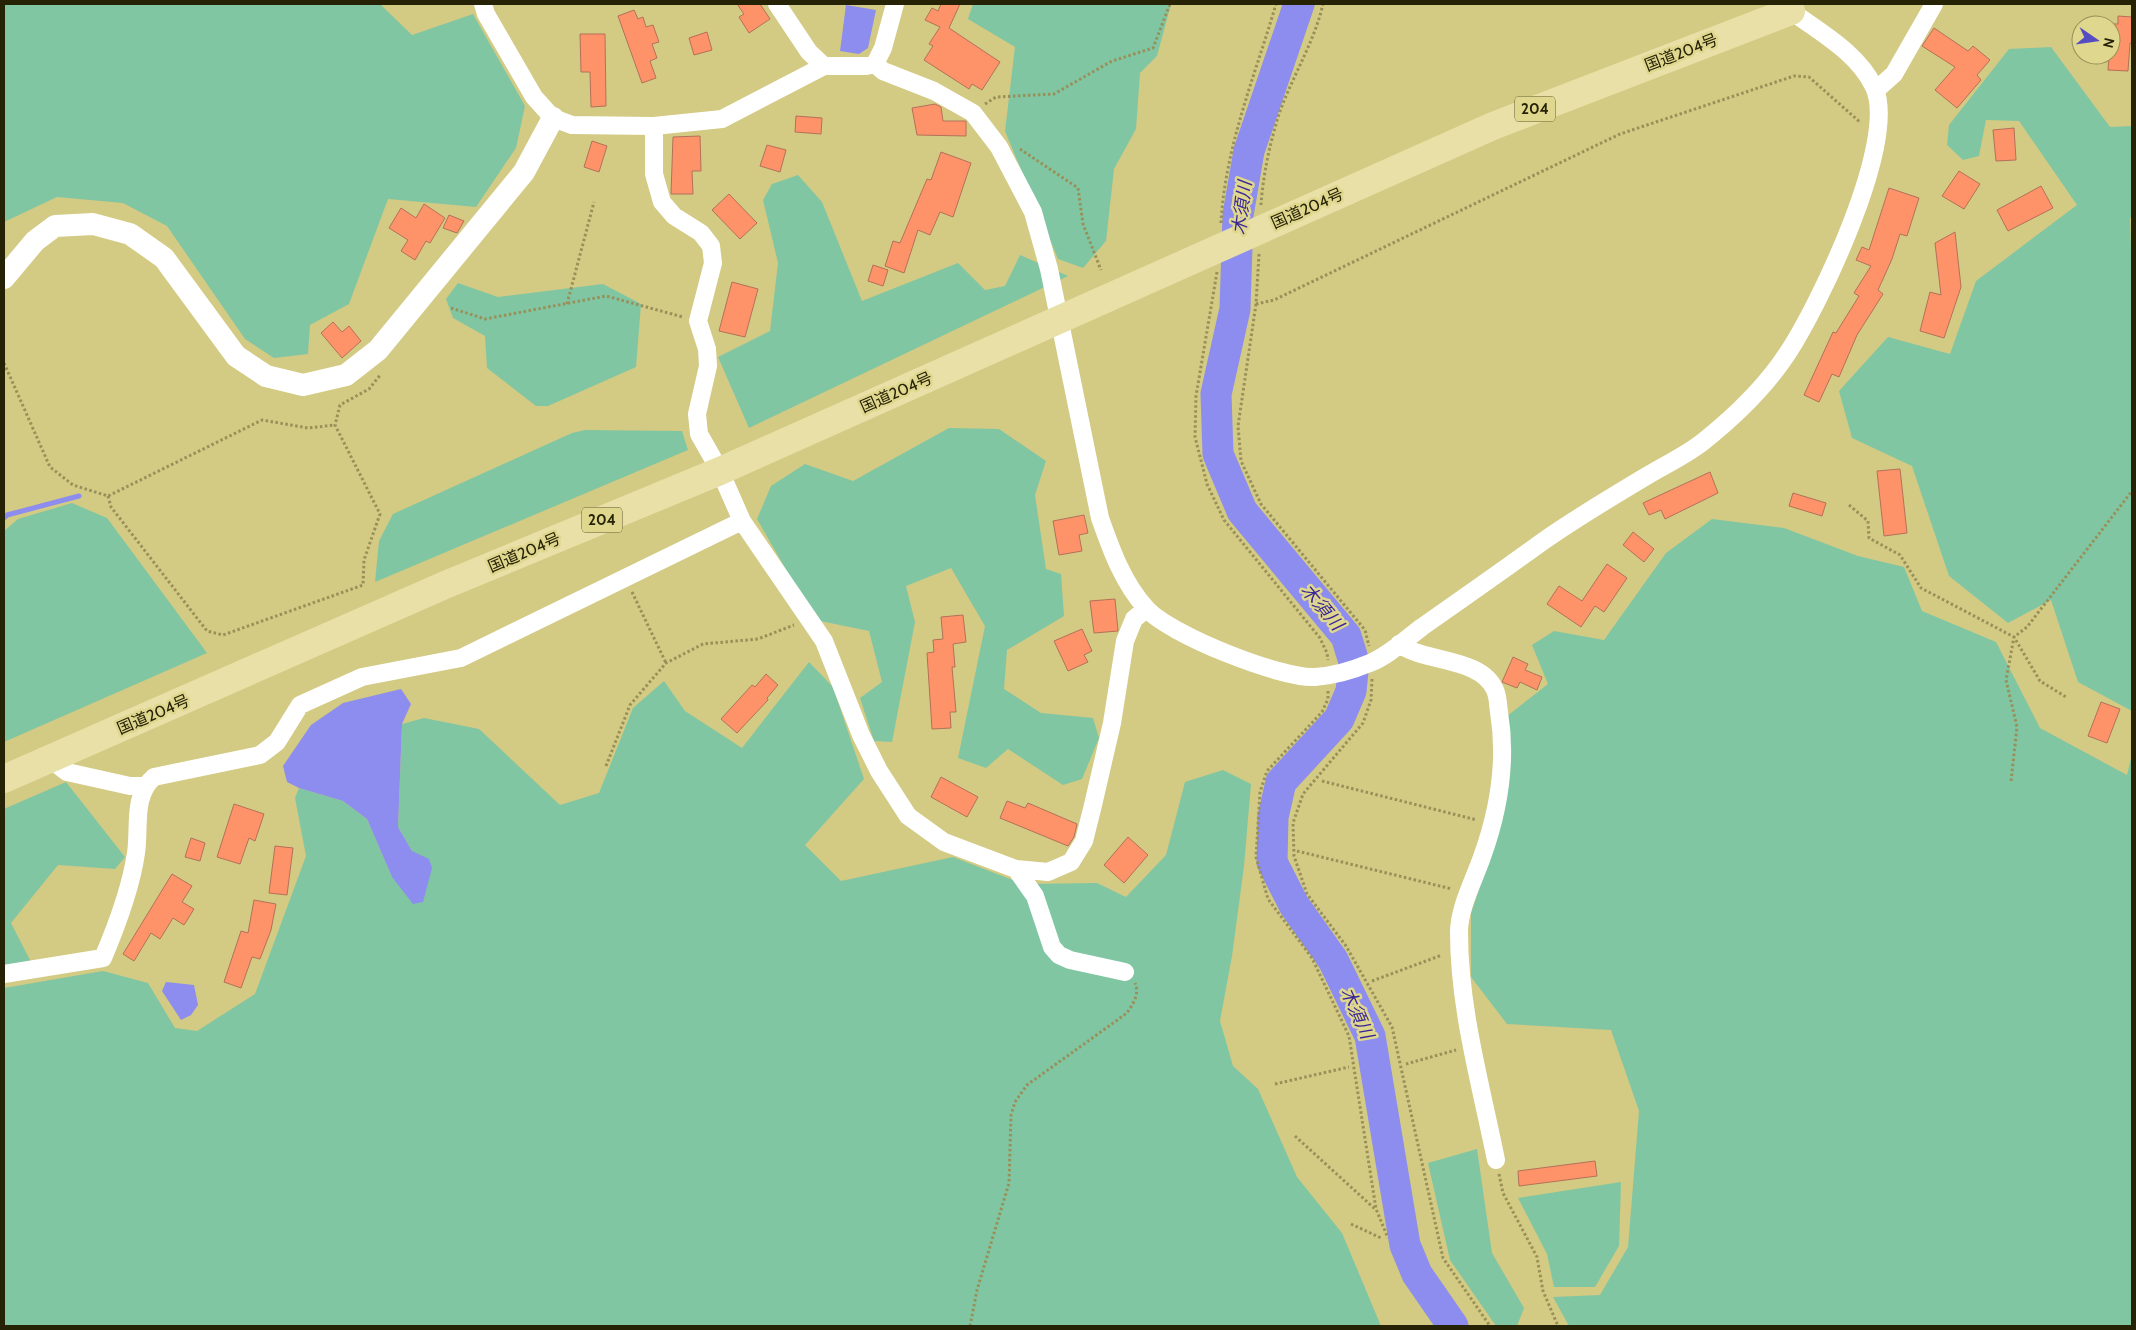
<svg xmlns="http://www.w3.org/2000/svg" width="2136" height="1330" viewBox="0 0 2136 1330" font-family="Cabin,'Noto Sans JP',sans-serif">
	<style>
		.green { fill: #81c6a3 }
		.water { fill: #8c8dee }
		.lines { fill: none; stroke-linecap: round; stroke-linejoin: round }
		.stream { stroke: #8c8dee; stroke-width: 5 }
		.river { stroke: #8c8dee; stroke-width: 31 }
		.building { fill: #fe936a; stroke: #b37158 }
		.path { stroke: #989058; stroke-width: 3; stroke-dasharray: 2.5 2.5; stroke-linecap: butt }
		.minor { stroke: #fff; stroke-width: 18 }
		.tertiary { stroke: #fff; stroke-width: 22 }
		.trunk { stroke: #e8e0a6; stroke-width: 28 }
		.labels { text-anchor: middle; stroke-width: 5; stroke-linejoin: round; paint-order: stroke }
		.shield { fill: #e0d78f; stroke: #5e582e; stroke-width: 1 }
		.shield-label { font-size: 15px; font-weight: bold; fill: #262205 }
		.street-label { font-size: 16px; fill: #262205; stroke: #e0d78f }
		.water-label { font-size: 18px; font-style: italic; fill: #392797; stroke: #e0d78f }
	</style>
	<rect width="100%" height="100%" fill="#d3ca83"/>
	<path class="green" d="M4 4H382V6L412 35 473 14 525 106 516 148 476 207 388 199 349 304 310 325 308 354 274 358 245 339 167 226 123 203 57 197 4 222Z
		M973 4H1171L1157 56 1140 73 1136 129 1114 169 1106 241 1083 268 1058 259 1005 131 1015 47 968 19Z
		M2051 47 2110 127 2132 126V217L2130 218 2132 278V711L2078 682 2051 600 2008 623 1949 576 1912 466 1852 438 1839 391 1888 337 1950 354 1976 281 2077 205 2019 121 1986 120 1979 156 1963 160 1947 145 1949 125 2009 49Z
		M798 175 822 202 862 301 958 263 985 290 1005 286 1020 255 1068 276 749 428 718 357 770 331 778 263 763 200 772 184Z
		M458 283 498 297 603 284 641 304 636 367 548 406H536L487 368 485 336 453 318 446 299Z
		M949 428 999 429 1046 461 1035 495 1046 569 1061 574 1064 616 1007 650 1004 689 1041 713 1093 718 1099 738 1082 779 1063 785 1008 749 986 768 958 758 985 626 951 568 906 586 915 622 892 742 874 741 860 698 882 682 869 631 815 620 757 519 771 486 805 464 853 481Z
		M585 430 682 431 688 450 375 582 379 541 393 514 572 433Z
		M72 503 107 518 207 653 4 742V531L18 519Z
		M1712 519 1784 528 1858 556 1904 567 1922 611 1996 642 2040 728 2127 775 2132 754V1326H1569L1553 1297 1600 1295 1628 1247 1639 1111 1611 1030 1507 1024 1471 977V913L1502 822 1507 716 1548 684 1532 645 1554 631 1604 640 1666 553Z
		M809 662 833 687 864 779 805 845 841 881 953 857 1023 884 1097 883 1126 897 1166 855 1185 782 1223 770 1251 784 1244 866 1232 956 1220 1021 1233 1066 1258 1089 1297 1177 1342 1233 1381 1326H4V988L103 971 148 983 175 1028 197 1031 255 994 306 856 295 798 299 788 343 801 367 819 392 877 412 851 398 827 402 724 424 718 479 729 560 805 599 793 633 708 664 681 685 711 742 748Z
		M66 782 125 857 115 869 58 865 11 923 31 962 4 965V809Z
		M1477 1149 1492 1253 1524 1308 1517 1326H1496L1450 1260 1428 1163Z
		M1621 1182 1619 1246 1595 1287H1554L1547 1254 1518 1198Z"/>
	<path class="water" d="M846 5 876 10 868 48 859 54 840 51Z
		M401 689 411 704 402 724 398 827 412 851 429 859 432 868 423 902 413 904 392 877 367 819 343 801 299 788 287 782 283 766 311 725 343 703Z
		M166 982 194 985 198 1005 191 1015 181 1020 162 991Z"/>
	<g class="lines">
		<path class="stream" d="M4 518 7 515 79 496"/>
		<path class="river" d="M1299 4 1249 151 1238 215 1235 309 1216 394 1218 454 1242 511 1346 636 1354 662 1351 691 1339 719 1281 782 1273 817 1272 862 1294 905 1333 960 1370 1036 1405 1245 1417 1274 1453 1326"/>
	</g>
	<path class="building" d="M737 4H760L770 19 749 33 739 17 744 14Z
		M941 4H960L949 28 1000 62 982 90 972 84 969 89 924 60 933 46 929 44 940 27 925 20 932 8 938 11Z
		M634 10 638 19 643 17 646 27 653 25 659 42 652 44 657 58 650 61 656 78 642 83 618 16Z
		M2118 16 2132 17V43H2130L2128 71 2108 70 2109 55H2111V24H2118Z
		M1934 28 1968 51 1973 46 1990 60 1977 75 1981 80 1957 108 1935 90 1955 67 1922 46Z
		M707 32 712 50 694 55 689 38Z
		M580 34H605L606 106 591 107 590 72H581Z
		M935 104 941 107 943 121H966V136L917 135 912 108Z
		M796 116 822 118 821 134 795 132Z
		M2014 128 2016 160 1996 161 1993 130Z
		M700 136 701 171H692L693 194H671L673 137Z
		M592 141 607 146 599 172 584 167Z
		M767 145 786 150 780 172 760 166Z
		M941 152 971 163 953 217 940 212 930 235 918 230 904 273 885 266 893 241 900 243 927 179 931 180Z
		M1959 171 1980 184 1964 209 1942 196Z
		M2041 186 2053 208 2008 231 1997 210Z
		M1889 188 1919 198 1907 236 1900 234 1892 259 1878 290 1883 294 1857 335 1839 377 1832 374 1819 402 1804 395 1833 332 1836 333 1859 296 1854 293 1871 266 1856 260 1862 247 1869 250Z
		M729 194 757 223 740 239 712 210Z
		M424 204 445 218 430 243 426 241 415 260 401 251 408 240 389 228 401 208 416 218Z
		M449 215 464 221 457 233 443 228Z
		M1955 232 1961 287 1944 338 1920 331 1930 292 1941 295 1935 243Z
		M873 265 888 270 883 286 868 281Z
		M732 282 758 289 745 337 719 331Z
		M333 322 342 332 349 326 361 341 342 358 321 333Z
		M1900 469 1907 533 1884 536 1877 471Z
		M1710 472 1718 493 1665 519 1661 510 1649 515 1643 503Z
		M1793 493 1826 503 1822 516 1789 506Z
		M1084 515 1088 533 1079 535 1082 551 1059 555 1053 521Z
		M1633 532 1654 549 1644 562 1623 545Z
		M1607 564 1627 578 1604 612 1595 606 1581 627 1547 604 1559 586 1582 601Z
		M1115 599 1118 631 1094 633 1090 601Z
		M963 615 966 642 953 644 955 667H952L956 712H950L951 728 932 729 927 653 934 652 933 640 943 639 941 617Z
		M1082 629 1092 651 1084 655 1088 662 1068 671 1054 641Z
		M1513 657 1528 664 1525 670 1542 677 1537 690 1520 682 1517 688 1502 682Z
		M766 674 778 685 767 698 768 700 737 733 721 719 752 685 755 687Z
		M2101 702 2120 709 2107 743 2088 736Z
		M941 777 978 797 967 817 931 797Z
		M1007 801 1025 808 1028 803 1077 824 1074 837 1068 846 1000 818Z
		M234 804 264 814 255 841 249 838 240 864 217 857Z
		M1128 837 1148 855 1124 883 1104 865Z
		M191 838 205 843 200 861 185 857Z
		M275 846 293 848 287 895 269 893Z
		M172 874 192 886 182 902 194 909 184 925 173 918 160 939 151 933 134 961 123 954Z
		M254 900 276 904 271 930 260 959 252 957 241 988 224 982 241 931 248 933Z
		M1595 1161 1597 1176 1519 1186 1518 1171Z"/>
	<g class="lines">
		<path class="path" d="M985 104 996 97 1054 94 1112 61 1153 48 1170 4
			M1020 149 1078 188 1083 224 1101 270
			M1261 205C1263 175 1270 143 1279 114 1292 77 1314 43 1323 4
			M1221 223C1225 147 1255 76 1276 4
			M1259 254 1256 304 1238 426 1241 461 1261 504 1365 630 1369 646
			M1217 272 1196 396 1195 437 1207 484 1224 520 1320 638 1327 653 1328 660
			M567 304 594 202
			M1256 304 1274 300 1620 134 1794 76 1809 77 1861 123
			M451 308 485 319 606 296 683 317
			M4 363 50 467 73 485 108 496 262 420 308 428 335 425
			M108 496 111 507 207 631 223 635 363 585 364 560 380 514 335 425 340 405 369 389 381 374
			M1849 505 1868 521 1869 538 1900 555 1921 588 2014 637 2027 627 2132 491
			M632 592 666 663
			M1372 679 1371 700 1363 723 1303 794 1293 823 1294 856 1307 894 1346 946 1392 1027 1443 1258 1490 1326
			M1328 691V699L1322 712 1267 771 1260 792 1256 857 1268 899 1312 958 1349 1036 1376 1209 1388 1238
			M606 766 630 705 666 663 703 644 758 639 794 625
			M1322 781 1477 820
			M2011 781 2017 727 2006 680 2014 637 2040 681 2066 697
			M1297 851 1452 889
			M1372 981 1442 955
			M1406 1064 1456 1050
			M1275 1084 1349 1067
			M1295 1136 1375 1209
			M1499 1174 1503 1193 1537 1257 1543 1291 1558 1326
			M1351 1224 1381 1238
			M970 1326 977 1290 1009 1183 1011 1115 1015 1102 1027 1085 1127 1013C1133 1004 1140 994 1135 983"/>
		<path class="minor" d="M483 4 486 14 534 97 553 118 572 125 654 126 722 119 824 66H866L875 64 883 48 895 4
			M777 4 809 52 824 66
			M875 64 883 71 934 91 973 113 999 147 1033 212 1049 269 1100 518C1111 549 1123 583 1146 608 1168 634 1281 679 1315 677 1332 676 1353 670 1370 663 1388 656 1406 639 1422 627 1462 599 1502 571 1542 542 1576 518 1613 496 1650 474 1667 464 1688 454 1704 441 1734 417 1766 386 1787 354 1819 306 1899 140 1874 87 1858 53 1821 33 1791 11
			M1876 90 1894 74 1934 4
			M654 126V174L662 202 674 216 701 233 711 246 713 263 698 321 707 349 708 366 697 414 699 434 720 471 742 521 824 641 861 735 879 771 908 816 944 842 1016 869 1048 872 1071 862 1084 841 1093 805 1112 723 1125 641 1134 619 1146 609
			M1399 644C1425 663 1481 657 1495 690 1498 696 1498 705 1499 712 1507 761 1499 810 1482 857 1474 880 1459 908 1459 932 1459 1009 1481 1085 1496 1160
			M50 759 67 772 130 786H145
			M1016 869 1035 896 1052 947 1059 955 1070 960 1125 972
			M4 974 103 958C117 925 131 888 136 853 140 827 132 796 154 777L260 755 277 742 300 705 362 677 461 658 742 521"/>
		<path class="tertiary" d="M4 278 35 241 55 226 93 224 130 234 164 258 236 356 266 376 303 385 346 375 378 350 524 172 553 118"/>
		<path class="trunk" d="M4 779 445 585 720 471 1493 126 1791 11"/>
	</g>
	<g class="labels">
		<g class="shield">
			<rect x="1515" y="96.5" width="40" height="25" rx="4"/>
			<rect x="582" y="507.5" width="40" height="25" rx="4"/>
		</g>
		<g class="shield-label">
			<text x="1535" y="114">204</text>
			<text x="602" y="525">204</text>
		</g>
		<g class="street-label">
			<text transform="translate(1681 52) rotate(-21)" y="6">国道204号</text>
			<text transform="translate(1307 208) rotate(-24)" y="6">国道204号</text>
			<text transform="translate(896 392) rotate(-24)" y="6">国道204号</text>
			<text transform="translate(524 552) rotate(-23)" y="6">国道204号</text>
			<text transform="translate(153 714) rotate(-23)" y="6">国道204号</text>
		</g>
		<g class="water-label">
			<text transform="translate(1242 208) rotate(-83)" y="6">木須川</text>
			<text transform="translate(1322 607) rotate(50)" y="6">木須川</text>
			<text transform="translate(1357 1013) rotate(66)" y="6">木須川</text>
		</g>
	</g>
	<rect width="2136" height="1330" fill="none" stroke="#262205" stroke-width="10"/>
	<g transform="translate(2096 40) rotate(103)"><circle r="24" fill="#e0d78f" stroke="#968f58"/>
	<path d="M0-4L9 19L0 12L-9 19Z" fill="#554bc2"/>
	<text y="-8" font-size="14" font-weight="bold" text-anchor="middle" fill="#262205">N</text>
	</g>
</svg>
